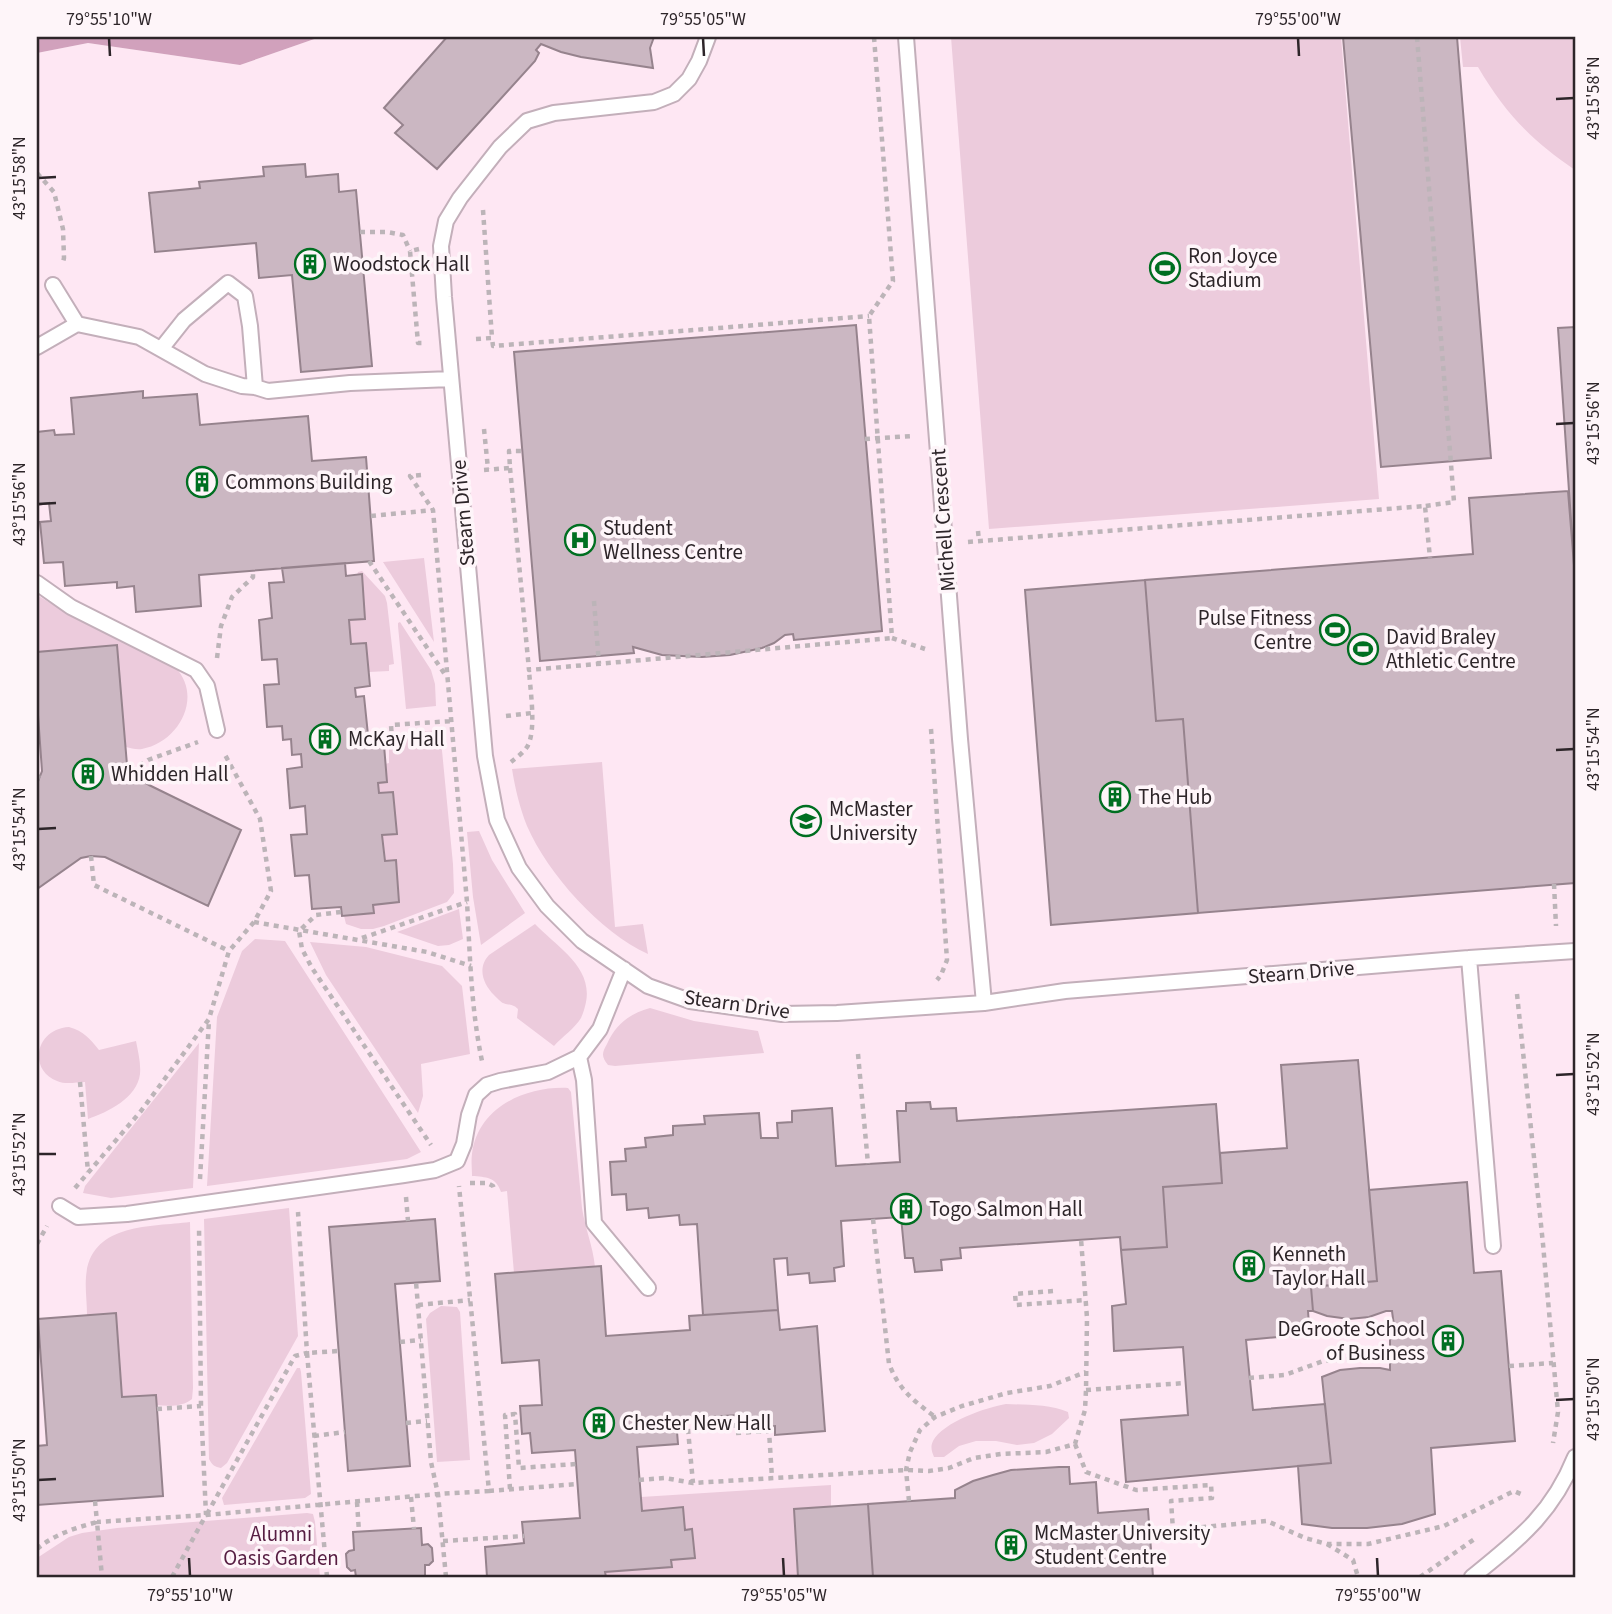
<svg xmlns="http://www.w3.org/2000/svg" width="1612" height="1614" viewBox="0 0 1612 1614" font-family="'Source Sans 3',sans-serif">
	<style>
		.built { fill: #fee7f3 }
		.green { fill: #eccbdc }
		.forest { fill: #d1a1bc }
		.building { fill: #cbb7c2; stroke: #96838d; stroke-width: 2 }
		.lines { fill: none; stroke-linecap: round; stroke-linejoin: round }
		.lane-casing { stroke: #c3afba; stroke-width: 18 }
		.path { stroke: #bcb4b8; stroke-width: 4.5; stroke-dasharray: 5 5; stroke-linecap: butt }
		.lane { stroke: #fff; stroke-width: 14 }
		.ticks { fill: none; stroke: #2d2529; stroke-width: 2.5 }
		.labels { text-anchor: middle; stroke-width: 7; stroke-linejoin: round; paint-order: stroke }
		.poi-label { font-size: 21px; fill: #2d2529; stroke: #fef5f9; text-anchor: start }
		.street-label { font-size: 21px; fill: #2d2529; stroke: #fef5f9 }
		.park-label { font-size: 21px; fill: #561d42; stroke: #fef5f9 }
		.neatline { fill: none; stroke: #2d2529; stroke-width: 2.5 }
		.ticks-label { font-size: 18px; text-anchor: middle; fill: #2d2529 }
	</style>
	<rect width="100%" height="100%" fill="#fef5f9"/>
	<path class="built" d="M320 37H1575V1577H37V53L88 43 240 65Z"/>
	<path class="green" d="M951 37H1341L1379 499 989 529Z
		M1460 37H1575V170C1531 140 1505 113 1478 67H1463Z
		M424 558 434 642 383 562Z
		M362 571 385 596 387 603 394 664 389 665V671L369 672 366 644H351L349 620 365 618 362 575H357L358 572Z
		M37 595C72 617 111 632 147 652 156 656 169 660 175 667 204 697 178 743 142 749 136 750 131 748 126 747L117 645 37 652Z
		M400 622 431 670 435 684 436 706 406 709 398 626V623Z
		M440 730 453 864 454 893 447 902 384 926 373 929H361L346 924 344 916 374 913 373 905 399 902 396 860 385 861 382 835 396 834 393 792 379 793 378 783 385 764 389 763V745L401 743V733Z
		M602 762 615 927 643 924 648 954C600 932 548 874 527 826 520 809 515 788 512 769Z
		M479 831 492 860 525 913 481 945 473 897 467 832Z
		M459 909 463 939 449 945 438 946 397 932Z
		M535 924C556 946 593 967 586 1002 585 1007 583 1014 581 1018 575 1028 562 1037 554 1046L517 1018 518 1009C512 1003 509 1006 503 1003 502 1003 495 996 494 995 483 984 477 968 489 955Z
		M255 939 285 941 421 1152 407 1159 207 1186 217 1017 242 951Z
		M310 942 366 947 442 966 462 986 470 1054 421 1064 423 1096 418 1113 326 975Z
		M650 1008 694 1021 758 1031 764 1053 615 1066 608 1065C601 1056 602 1053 607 1044 616 1024 629 1014 650 1008Z
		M69 1027C84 1031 90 1039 99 1050L136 1041C138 1052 141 1063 140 1074 137 1098 108 1112 88 1119L85 1082C76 1082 66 1085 57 1081 28 1070 35 1029 69 1027Z
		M199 1043 193 1188 111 1198 83 1193 85 1186Z
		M568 1088 571 1092 582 1208C585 1228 593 1246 595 1267L514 1273 507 1191 501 1192C496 1177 486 1177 472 1176 472 1168 471 1161 472 1154 478 1107 526 1086 568 1088Z
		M289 1208 298 1336 227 1463 221 1468C215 1467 212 1465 209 1459L204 1219Z
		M190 1222 193 1388 192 1399C175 1413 141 1402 122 1397L116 1313 87 1315C87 1302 85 1289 86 1277 90 1223 150 1227 190 1222Z
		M441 1306 457 1307 460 1312 470 1460 437 1462 426 1319 430 1313Z
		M297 1368H300L301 1372 311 1494 305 1498 224 1505 222 1498Z
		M1006 1404C1027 1405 1049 1404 1068 1412L1069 1418 1052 1434 1034 1443 1017 1445 996 1441H976L959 1446 944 1457H934C932 1452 930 1447 933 1441 943 1422 987 1407 1006 1404Z
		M831 1485V1506L794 1509 798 1577H606L605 1572 672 1567 671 1560 695 1558 692 1530H685L683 1508 642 1511 641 1497Z
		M307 1513 313 1514 315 1522 320 1577H37V1558L69 1537 82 1533 117 1528Z"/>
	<path class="forest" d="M37 37H320L240 65 88 43 37 53Z"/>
	<path class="building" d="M447 37H654L650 48 653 68 581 57 561 52 541 44 536 50 539 53 535 61 437 169 395 133 403 125 384 108Z
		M1343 37H1457L1491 458 1381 467Z
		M305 164 306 177 338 174 339 192 356 190 372 366 301 372 292 275 259 278 256 243 155 252 149 193 200 188 199 182 264 176 263 167Z
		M856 325 882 631 794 640 793 634 785 635 774 643 762 648 730 655 702 657 662 655 633 647 634 653 540 661 514 352Z
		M1575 327V565H1574L1558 328Z
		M143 391V398L197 394 200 425 308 416 312 461 366 457 374 561 199 575 201 606 136 612 134 586 117 588V582L65 586 63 562 44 563 40 522 51 521 49 503 37 505V432L54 430 55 435 74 434 71 398Z
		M1568 491 1574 565H1575V883L1198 913 1183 719 1156 721 1145 580 1473 554 1469 498Z
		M345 563 346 576 362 574 365 619 349 620 351 644 366 643 370 686 355 688 356 697 364 696 368 735H359L360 747 384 745 387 782 378 783 379 793 393 792 397 834 382 835 385 861 396 860 399 902 373 905 374 913 342 916 341 907 312 909 309 875 295 876 291 835 307 834 305 806 290 808 287 769 302 767 301 754 292 755 291 739 283 740 282 726 267 727 264 685 279 684 277 659 262 660 259 620 272 618 269 583 284 582 282 568Z
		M1145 580 1156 721 1183 719 1198 913 1051 925 1025 590Z
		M117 645 127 765 136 777 149 785 241 830 208 906 105 857 91 856 81 858 37 889V784L42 771 37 701V652Z
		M1358 1060 1377 1281 1311 1287 1313 1311H1308L1309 1325 1288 1328 1289 1336 1246 1340 1253 1410 1325 1404 1331 1463 1126 1482 1121 1420 1188 1415 1183 1347 1114 1351 1112 1306 1126 1304 1121 1250 1167 1247 1163 1187 1222 1183 1220 1153 1287 1148 1281 1065Z
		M930 1102 931 1109 956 1108 957 1121 1216 1104 1222 1183 1163 1187 1167 1247 1121 1250 1120 1237 960 1248 961 1258 941 1260 942 1270 915 1272 913 1258H905L901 1217 841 1221 844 1266 834 1268 835 1281 810 1283 809 1273 788 1275 787 1258 774 1259 778 1310 703 1315 697 1224 680 1225 679 1215 649 1218 648 1208 627 1210 626 1194 612 1195 610 1162 626 1161 625 1149 646 1147 645 1138 673 1135V1126L705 1124 704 1116 759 1113 761 1138H778L777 1123 792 1122V1111L832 1108 836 1166 900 1162 897 1111H906V1103Z
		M1467 1182 1474 1273 1501 1271 1515 1441 1431 1448 1435 1514 1402 1524 1367 1528H1332L1302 1524 1298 1466 1331 1463 1322 1377 1340 1370 1360 1368H1380L1390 1370V1326H1394L1392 1311H1386L1369 1317 1349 1319 1327 1316 1313 1311 1311 1287 1377 1281 1369 1190Z
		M435 1219 440 1281 395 1284 410 1466 348 1471 329 1227Z
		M601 1266 606 1336 690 1330 689 1316 778 1310 780 1330 817 1326 825 1431 775 1435V1426L739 1430 738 1415 676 1419 678 1444 637 1447 642 1511 683 1507 685 1530 692 1529 695 1558 671 1560 672 1567 605 1572 606 1577H487L485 1547 524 1543 522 1522 580 1518 575 1450 532 1453 530 1433 522 1434 520 1406 542 1405 539 1360 502 1363 495 1274Z
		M116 1313 122 1397 156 1395 163 1496 37 1505V1446L47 1445 38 1319Z
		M1059 1467H1069L1070 1484 1096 1482 1098 1513 1148 1509 1153 1577H873L868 1504 955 1498V1490L973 1481 993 1475 1011 1470Z
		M868 1504 873 1577H798L794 1509Z
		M421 1528 422 1545 428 1544 432 1548 433 1561 429 1565H425V1577H356L355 1570 351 1571 347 1567 346 1554 349 1551 354 1550 353 1532Z"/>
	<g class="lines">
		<g class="lane-casing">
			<path id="lane" d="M708 37 699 61 689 79 674 94 654 102 554 113 527 121 500 147 460 198 446 221 441 246 444 297 485 756 497 820 519 868 547 906 582 941 648 986 690 1001 782 1014 837 1013 984 1003 1065 991 1469 958 1575 951
				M906 37 960 739 984 1003
				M53 285 77 324 139 337 205 374 242 386 255 387 268 391 350 383 451 379
				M37 347 77 324
				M161 349 184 320 228 283 245 296 250 326 255 387
				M37 583 71 607 196 670 207 686 217 730
				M1469 958 1493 1246
				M579 1057 584 1080 594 1223 648 1288
				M60 1206 78 1217 127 1214 404 1175 435 1170 457 1161 464 1144 469 1115 476 1095 487 1085 500 1081 548 1072 579 1057 600 1029 624 969
				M1472 1577C1519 1539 1552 1514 1575 1457"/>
		</g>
		<path class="path" d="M874 37 893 281 869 316 892 638 925 649
			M1417 37 1454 502 1425 506
			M37 173 54 192 63 229 64 258 63 262
			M483 210 492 338
			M360 232H387L403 235 410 251
			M419 249 410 251 418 343H423
			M476 339 492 338 493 346 869 316
			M484 429 488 469
			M865 439 912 436
			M510 468 529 670 892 638
			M484 470 510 468 509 451H521
			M421 475 410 476 433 510 467 902C470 955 471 1009 482 1061
			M371 516 433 510
			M978 531 979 541
			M968 542 1425 506 1430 558
			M369 561 446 676
			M594 601 599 664
			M217 658 221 626 232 597 253 577V571
			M506 716 532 713
			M931 729 947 960 941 975 937 980
			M360 741 392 739 391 725 452 721
			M511 762C516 758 523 753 527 747 537 731 530 689 529 670
			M131 771 148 760 198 742
			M37 777 40 778
			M91 856 94 885 229 951
			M1554 884 1556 926
			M341 912 316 915 299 931 302 949 312 968 431 1145
			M254 922 427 952 471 966
			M362 938 467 902
			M1517 994 1543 1244 1558 1412 1553 1443
			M858 1054 868 1164
			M80 1082 88 1172
			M200 1179 209 1020
			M470 1183H487L493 1186 495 1192
			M75 1188 141 1111 209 1019 229 951 254 922 271 891 260 819 224 753
			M406 1197 408 1221
			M873 1219 889 1364C900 1391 912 1399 935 1417
			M37 1244 47 1226
			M1053 1291 1015 1294 1016 1305 1086 1300
			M418 1305 470 1300
			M400 1342 421 1340
			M1509 1366 1553 1363
			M1249 1378 1285 1375 1323 1361 1389 1356
			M1086 1390 1185 1383
			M157 1409 201 1406
			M687 1419 693 1483
			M406 1423 427 1421
			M736 1423V1433L769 1431 772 1478
			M314 1436 345 1432
			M1075 1444 1086 1472 1136 1490 1211 1485 1212 1498 1171 1501 1173 1530 1267 1521 1305 1538 1327 1544H1368L1444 1526 1514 1491 1523 1495
			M639 1480 665 1478 693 1483 906 1470 929 1471 949 1468 974 1458 1001 1454 1046 1452 1075 1444 1085 1410 1086 1390 1087 1318 1081 1239
			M510 1489 505 1415 515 1414 519 1468 576 1464
			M489 1491 577 1484
			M411 1497 414 1529
			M95 1501 97 1522 206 1515 438 1494 431 1462 416 1282
			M909 1501 906 1470 910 1452 920 1430 935 1417 962 1406 1007 1393 1050 1386 1086 1372
			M357 1502 359 1532
			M207 1514 295 1356 307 1353 298 1212
			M443 1541 524 1536
			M1327 1544 1353 1560 1358 1577
			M37 1549C55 1534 75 1528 97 1522L102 1577
			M172 1577 206 1515 201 1406 199 1226
			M327 1577 307 1353 338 1351
			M446 1577 438 1494 489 1491 459 1186
			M1420 1577 1476 1538"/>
		<use href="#lane" class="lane"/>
	</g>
	<path class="ticks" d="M109 38 110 56M703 38 704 56M1298 38 1299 56M1556 99 1574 98M38 178 56 177M1556 424 1574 423M38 504 56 503M1556 750 1574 749M38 829 56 828M1556 1075 1574 1074M38 1154H56M1556 1400 1574 1399M38 1480 56 1479M189 1558 190 1576M783 1558 784 1576M1377 1558 1378 1576"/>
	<defs>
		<g id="building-ring" transform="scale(1.575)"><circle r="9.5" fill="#fef5f9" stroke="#006f21" stroke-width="1.5"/><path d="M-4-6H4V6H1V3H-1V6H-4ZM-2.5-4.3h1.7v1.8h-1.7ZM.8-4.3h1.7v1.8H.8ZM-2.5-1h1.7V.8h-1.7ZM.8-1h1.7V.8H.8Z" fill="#006f21"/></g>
		<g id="stadium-ring" transform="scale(1.575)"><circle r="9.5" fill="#fef5f9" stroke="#006f21" stroke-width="1.5"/><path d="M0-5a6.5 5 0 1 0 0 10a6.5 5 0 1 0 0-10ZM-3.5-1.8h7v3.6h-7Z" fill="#006f21"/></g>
		<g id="hospital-ring" transform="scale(1.575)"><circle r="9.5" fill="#fef5f9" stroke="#006f21" stroke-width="1.5"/><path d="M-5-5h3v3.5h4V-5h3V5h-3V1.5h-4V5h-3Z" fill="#006f21"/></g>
		<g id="university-ring" transform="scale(1.575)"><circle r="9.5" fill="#fef5f9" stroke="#006f21" stroke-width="1.5"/><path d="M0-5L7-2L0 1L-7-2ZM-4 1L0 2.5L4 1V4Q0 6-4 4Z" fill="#006f21"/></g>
	</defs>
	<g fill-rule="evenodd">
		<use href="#building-ring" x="310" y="264"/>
		<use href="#stadium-ring" x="1165" y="268"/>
		<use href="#building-ring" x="202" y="482"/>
		<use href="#hospital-ring" x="580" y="540"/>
		<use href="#stadium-ring" x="1335" y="630"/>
		<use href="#stadium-ring" x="1363" y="649"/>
		<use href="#building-ring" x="325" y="739"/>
		<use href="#building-ring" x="88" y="774"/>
		<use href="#building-ring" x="1115" y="797"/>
		<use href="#university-ring" x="806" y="821"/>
		<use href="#building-ring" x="906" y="1209"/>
		<use href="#building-ring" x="1249" y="1266"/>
		<use href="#building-ring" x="1448" y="1341"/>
		<use href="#building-ring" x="599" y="1423"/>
		<use href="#building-ring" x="1011" y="1545"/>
	</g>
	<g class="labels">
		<g class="poi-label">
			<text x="1188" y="263">Ron Joyce<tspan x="1188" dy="24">Stadium</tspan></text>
			<text x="333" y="271">Woodstock Hall</text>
			<text x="225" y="489">Commons Building</text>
			<text x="603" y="535">Student<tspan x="603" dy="24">Wellness Centre</tspan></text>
			<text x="1312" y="625" text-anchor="end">Pulse Fitness<tspan x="1312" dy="24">Centre</tspan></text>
			<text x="1386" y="644">David Braley<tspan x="1386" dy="24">Athletic Centre</tspan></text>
			<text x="348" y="746">McKay Hall</text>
			<text x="111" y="781">Whidden Hall</text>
			<text x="1138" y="804">The Hub</text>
			<text x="829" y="816">McMaster<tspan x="829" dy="24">University</tspan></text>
			<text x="929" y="1216">Togo Salmon Hall</text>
			<text x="1272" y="1261">Kenneth<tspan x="1272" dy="24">Taylor Hall</tspan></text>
			<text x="1425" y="1336" text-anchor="end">DeGroote School<tspan x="1425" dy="24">of Business</tspan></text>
			<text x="622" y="1430">Chester New Hall</text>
			<text x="1034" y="1540">McMaster University<tspan x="1034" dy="24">Student Centre</tspan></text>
		</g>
		<g class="street-label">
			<text transform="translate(463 513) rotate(-95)" y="7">Stearn Drive</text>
			<text transform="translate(943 520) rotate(-94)" y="7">Michell Crescent</text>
			<text transform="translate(1301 972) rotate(-5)" y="7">Stearn Drive</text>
			<text transform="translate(737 1004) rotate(8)" y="7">Stearn Drive</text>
		</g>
		<g class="park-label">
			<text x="281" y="1541">Alumni<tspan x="281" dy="24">Oasis Garden</tspan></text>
		</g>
	</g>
	<rect width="1612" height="1614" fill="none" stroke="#fef5f9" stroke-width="77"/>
	<rect x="38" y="38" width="1536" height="1538" class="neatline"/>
	<g class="ticks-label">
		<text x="109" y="25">79°55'10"W</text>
		<text x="703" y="25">79°55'05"W</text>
		<text x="1298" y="25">79°55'00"W</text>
		<text transform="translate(1593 98) rotate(-90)" y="6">43°15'58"N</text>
		<text transform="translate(19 178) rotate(-90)" y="6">43°15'58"N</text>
		<text transform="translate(1593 423) rotate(-90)" y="6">43°15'56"N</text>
		<text transform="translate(19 504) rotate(-90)" y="6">43°15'56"N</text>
		<text transform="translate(1593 749) rotate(-90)" y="6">43°15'54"N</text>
		<text transform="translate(19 829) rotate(-90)" y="6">43°15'54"N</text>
		<text transform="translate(1593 1074) rotate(-90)" y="6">43°15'52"N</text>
		<text transform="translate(19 1154) rotate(-90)" y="6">43°15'52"N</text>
		<text transform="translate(1593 1399) rotate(-90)" y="6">43°15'50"N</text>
		<text transform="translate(19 1480) rotate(-90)" y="6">43°15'50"N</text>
		<text x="190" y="1601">79°55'10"W</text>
		<text x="784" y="1601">79°55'05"W</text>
		<text x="1378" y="1601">79°55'00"W</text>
	</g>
</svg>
